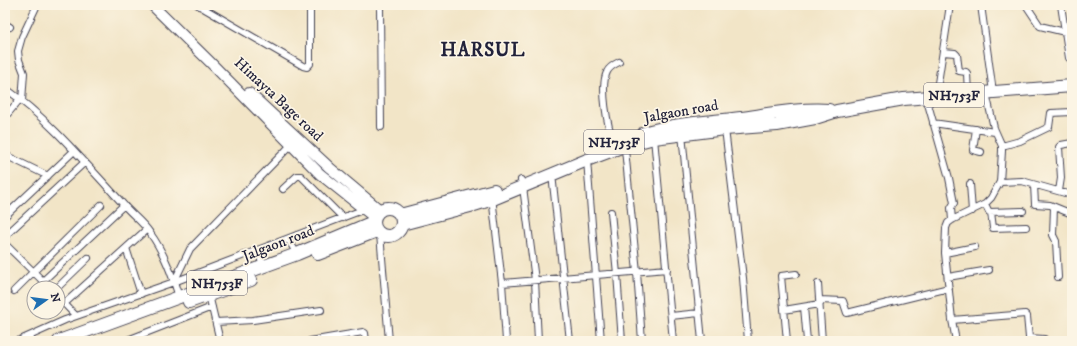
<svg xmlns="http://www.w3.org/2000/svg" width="1077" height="346" viewBox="0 0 1077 346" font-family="'IM FELL DW Pica',serif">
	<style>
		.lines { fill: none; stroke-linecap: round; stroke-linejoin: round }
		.street-casing { stroke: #413f50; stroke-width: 8 }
		.primary-casing { stroke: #413f50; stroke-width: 12 }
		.highway-casing { stroke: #413f50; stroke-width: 14 }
		.street { stroke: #fff; stroke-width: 6 }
		.primary { stroke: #fff; stroke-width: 10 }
		.highway { stroke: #fff; stroke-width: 12 }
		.labels { text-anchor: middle; stroke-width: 3.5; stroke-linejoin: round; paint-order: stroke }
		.shield { fill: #fcf5e5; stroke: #63616e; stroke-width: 1 }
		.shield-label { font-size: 14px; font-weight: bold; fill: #22223b }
		.street-label { font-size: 15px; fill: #22223b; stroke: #fcf5e5 }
		.district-label { font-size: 19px; font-weight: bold; letter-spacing: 1px; fill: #22223b; stroke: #fcf5e5 }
	</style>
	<rect width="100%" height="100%" fill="#fcf5e5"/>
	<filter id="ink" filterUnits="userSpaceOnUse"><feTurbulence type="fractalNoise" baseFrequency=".025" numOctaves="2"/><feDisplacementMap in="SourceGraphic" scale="8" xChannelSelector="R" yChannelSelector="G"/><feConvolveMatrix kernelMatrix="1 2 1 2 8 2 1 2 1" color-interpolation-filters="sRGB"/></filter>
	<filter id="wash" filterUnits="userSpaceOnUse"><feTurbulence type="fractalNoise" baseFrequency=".012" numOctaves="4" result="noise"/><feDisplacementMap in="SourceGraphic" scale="16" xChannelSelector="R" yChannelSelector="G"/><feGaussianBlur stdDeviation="0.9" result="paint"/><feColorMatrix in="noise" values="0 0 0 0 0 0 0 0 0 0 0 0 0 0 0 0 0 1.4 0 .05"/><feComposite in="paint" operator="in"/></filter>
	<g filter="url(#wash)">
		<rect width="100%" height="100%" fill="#f2e5c7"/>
	</g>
	<g filter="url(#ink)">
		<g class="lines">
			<g class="street-casing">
				<path id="street" d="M198 5 303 66 307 67 310 64V5
					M380 5 381 127
					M981 5 993 92
					M1026 5 1040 26 1065 32
					M1061 5 1069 58 1072 60
					M5 24 10 27
					M943 52 955 53 957 55 959 71 966 72 967 73 968 94
					M5 88C50 120 86 164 123 204 131 214 143 222 150 233 164 252 172 275 179 297
					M936 96 950 5
					M926 97 949 178 954 203 951 208 952 220
					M22 101 24 73 19 60 18 51 22 37 37 5
					M5 117 20 99
					M933 123 995 132
					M725 129 743 278 748 341
					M976 129 973 150 981 152
					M682 134 702 341
					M654 138 673 341
					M624 139 637 272 642 341
					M614 142C607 127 600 86 607 72 609 67 615 64 619 62
					M1002 146 1020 141 1049 127 1051 113 1072 112
					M5 155 48 176
					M587 160 601 341
					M552 174 570 341
					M521 180 523 187 535 280 538 341
					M1000 182 1022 181 1072 195
					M970 184 972 211
					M1034 185 1035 204 1050 205 1072 214
					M283 189 297 176H301L343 218
					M1059 191 1061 178 1059 147 1061 145 1072 143
					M492 197 502 283 506 341
					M985 204 989 212 1023 211
					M1054 207 1053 235 1056 241 1058 277
					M611 212 617 274 622 341
					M991 212 993 228 1026 227
					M5 216 74 151
					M380 234 389 341
					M5 236 85 162
					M288 239 297 254
					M5 244 50 288
					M126 248 141 294
					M258 251 263 266
					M945 253 975 247
					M948 277 989 270
					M43 281 124 205
					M174 282 190 249 291 145
					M502 283 667 269
					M818 284 822 341
					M57 288 88 258
					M14 291 101 205
					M209 295 220 341
					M58 297 76 316
					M819 300 843 301 847 313 949 288
					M64 304 147 229
					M804 307 807 341
					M784 310 820 304
					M671 316 699 313
					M952 320 1025 314 1027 316 1029 338 1044 339
					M216 322 253 320 321 310
					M18 341 65 320 174 282 365 209
					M125 341 212 307
					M310 341 363 332 365 333 366 341
					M787 341 781 276 796 274
					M834 341 840 340
					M956 341 952 320 945 253 946 228 948 223 952 220 985 204 991 198 1000 182 1002 151V146L994 128 986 93"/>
			</g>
			<g class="primary-casing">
				<path id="primary" d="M152 5 210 62 320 174 374 217
					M249 93 330 168 380 210"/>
			</g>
			<g class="highway-casing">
				<path id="highway" d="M644 133C675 123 709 122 741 118 770 114 800 108 829 110
					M374 222a14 14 0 1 1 28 0a14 14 0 1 1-28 0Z
					M400 215 494 190
					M402 224 474 205 493 199 587 160 624 146 654 138 725 129 777 125 815 118 837 111 904 99 1072 86
					M318 254 377 231
					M189 302 251 280
					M59 341 297 254 373 222"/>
			</g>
			<use href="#street" class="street"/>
			<use href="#primary" class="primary"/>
			<use href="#highway" class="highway"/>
		</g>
	</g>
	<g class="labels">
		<g class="shield">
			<rect x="924" y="83" width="60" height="24" rx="3"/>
			<rect x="584" y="130" width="60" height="24" rx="3"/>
			<rect x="187" y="271" width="60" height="24" rx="3"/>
		</g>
		<g class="shield-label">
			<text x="954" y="100">NH753F</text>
			<text x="614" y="147">NH753F</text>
			<text x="217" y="288">NH753F</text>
		</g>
		<g class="street-label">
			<text transform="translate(279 99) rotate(43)" y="5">Himayta Bage road</text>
			<text transform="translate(681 111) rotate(-10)" y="5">Jalgaon road</text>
			<text transform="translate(278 243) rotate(-21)" y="5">Jalgaon road</text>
		</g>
		<g class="district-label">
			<text x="483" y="56">HARSUL</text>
		</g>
	</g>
	<rect width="1077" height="346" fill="none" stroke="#fcf5e5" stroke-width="20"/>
	<g transform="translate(46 300) rotate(76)"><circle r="19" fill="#fcf5e5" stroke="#a5a1a1"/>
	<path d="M0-3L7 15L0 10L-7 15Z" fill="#1f6fb2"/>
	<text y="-6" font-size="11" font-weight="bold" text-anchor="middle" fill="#22223b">N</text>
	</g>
</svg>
